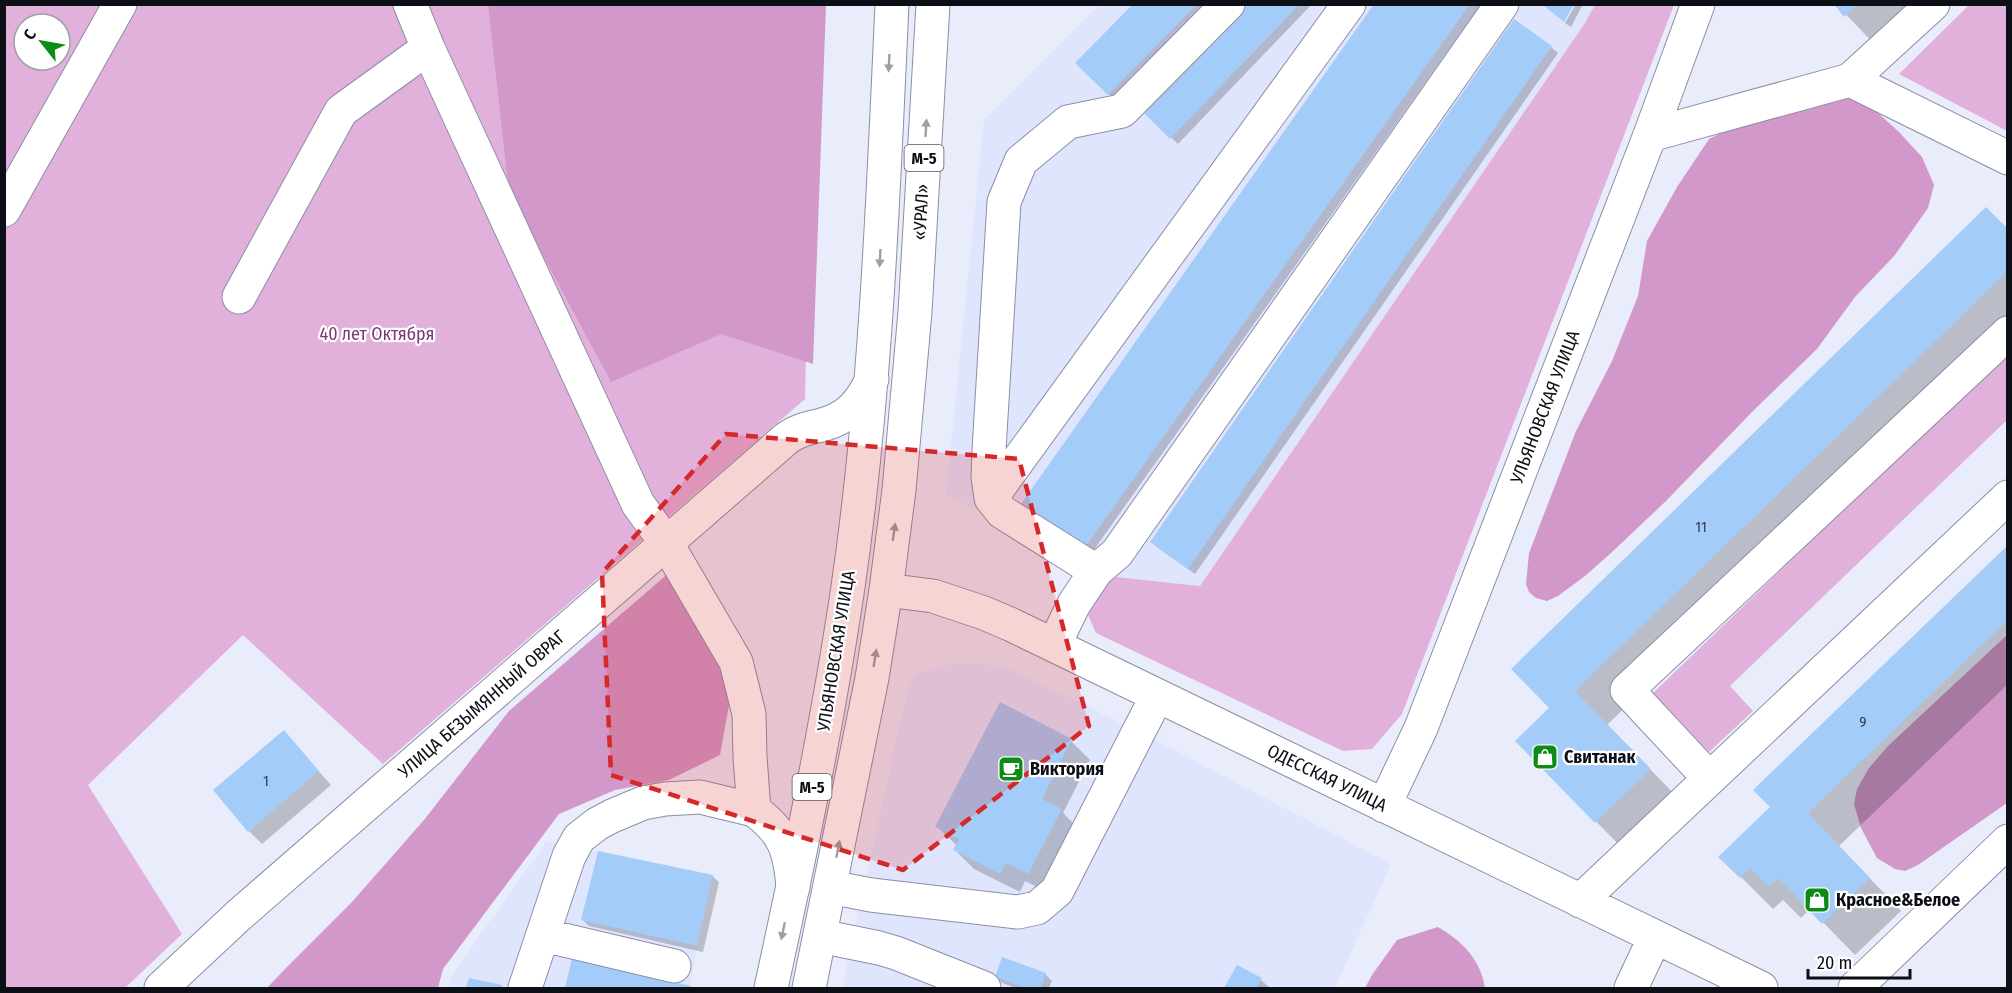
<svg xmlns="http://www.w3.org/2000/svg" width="2012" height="993" viewBox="0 0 2012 993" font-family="'Fira Sans Condensed',sans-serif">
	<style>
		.built { fill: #e0e5fe }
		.green { fill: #e2b1db; fill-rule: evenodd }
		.forest { fill: #d198c9 }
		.shadow { fill: #0003 }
		.building { fill: #a4ccf8 }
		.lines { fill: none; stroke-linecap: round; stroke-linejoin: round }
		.minor-casing { stroke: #8b8fa5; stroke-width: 35 }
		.highway-casing { stroke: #8b8fa5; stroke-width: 35 }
		.minor { stroke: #fff; stroke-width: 33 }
		.highway { stroke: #fff; stroke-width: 33 }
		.oneway { fill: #9e9fa2 }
		.marked { fill: #d62828; fill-opacity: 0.2; stroke: #d62828; stroke-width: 4.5; stroke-dasharray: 12 8; stroke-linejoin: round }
		.labels { text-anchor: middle; stroke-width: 4.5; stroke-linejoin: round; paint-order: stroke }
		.number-label { font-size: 15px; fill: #333e4f }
		.shield { fill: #fff; stroke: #56575d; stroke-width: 1.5 }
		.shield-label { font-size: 16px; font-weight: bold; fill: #0d0f17 }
		.street-label { font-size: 18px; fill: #0d0f17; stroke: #fff }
		.park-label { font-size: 18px; fill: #7c3875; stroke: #fff }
		.poi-label { font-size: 18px; font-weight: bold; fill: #0d0f17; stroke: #fff; text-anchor: start }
	</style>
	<rect width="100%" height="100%" fill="#e9ecfb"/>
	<path class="built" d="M1099 5H1595L1585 23 1200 586 1106 576 946 494 984 120Z
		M957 663H974L1009 668 1155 740 1391 864 1335 988H842L909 683 920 672Z
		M547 841 713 875 697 946 690 988H448L453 973Z"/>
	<path class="green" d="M1970 4 2007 5V131L1899 74Z
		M5 5H813L805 399 383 764 243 635 88 785 182 934 125 988H5ZM24 24H60V60H24Z
		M1595 5H1674L1402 714 1372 749 1343 751 1096 633 1088 615 1106 576 1200 586 1585 23Z
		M2007 353V420L1730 686 1753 711 1709 752 1653 693Z"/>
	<path class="forest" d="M488 5H826L813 364 721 334 611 382 509 192Z
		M1844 94 1878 113 1899 132 1922 157 1934 185 1928 208 1895 255 1855 297 1817 349 1753 411 1666 501 1611 553 1585 576 1558 596 1547 601 1536 598 1529 592 1526 584 1529 553 1576 431 1612 361 1638 296 1647 241 1677 187 1709 139 1762 112Z
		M671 571 725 666 729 705 720 755 669 780 615 790 559 814 443 969 438 988H267L283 971 352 902 424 820 509 711Z
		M2007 635V803L1918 865 1905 871 1895 869 1877 858 1861 828 1854 804 1857 789 1869 768 1888 746Z
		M1438 927C1462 941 1481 960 1485 988H1365L1372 975 1397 940Z"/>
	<path class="shadow" d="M1135 4H1209L1115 100 1077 63Z
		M1250 4H1312L1178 144 1146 113Z
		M1376 4H1481L1091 554 1029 510Z
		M1576 4H1583L1571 27 1565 23Z
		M1836 4H1925L1878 48Z
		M1551 47 1558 53 1195 574 1158 548 1152 542Z
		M2008 230V335L1607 725 1682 802 1628 854 1517 741Z
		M2008 547V684L1839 846 1901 911 1855 955 1810 909 1801 918 1783 900 1773 909 1721 857 1772 807Z
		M1000 704 1071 741 1090 760 1063 813 1080 830 1047 892 1025 881 1020 892 974 869 955 850 957 846 937 826Z
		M284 732 331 785 262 844 249 831Z
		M712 876 719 882 703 952 589 926 583 920Z
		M1003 959 1046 975 1052 981 1049 988H1017L1002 983 996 977Z
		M573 960 690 987 691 988H567Z
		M1237 967 1261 980 1270 988H1226Z
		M470 979 501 987 503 988H468Z"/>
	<path class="building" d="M1133 4H1197L1108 95 1075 63Z
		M1248 4H1300L1170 139 1144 113Z
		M1374 4H1470L1084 549 1021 504Z
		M1542 4H1574L1564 22Z
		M1834 4H1858L1844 17Z
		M1514 19 1552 46 1188 569 1150 542Z
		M1986 207 2008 229V271L1575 691 1651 769 1595 823 1515 741 1549 708 1511 669Z
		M2008 545V620L1808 813 1870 878 1822 924 1778 878 1768 887 1750 868 1740 878 1718 857 1770 807 1753 790Z
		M1000 702 1072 739 1042 799 1062 809 1028 874 1006 863 1000 874 953 850 959 839 935 827Z
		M284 730 319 771 248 832 213 790Z
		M598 851 713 875 697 946 581 920Z
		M1002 957 1046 973 1041 988H1025L995 977Z
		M572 958 691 986 690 988H565Z
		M1237 965 1262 978 1256 988H1224Z
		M469 978 502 985 501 988H466Z"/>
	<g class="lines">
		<g class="minor-casing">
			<path id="minor" d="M410 4 428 48 638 504 667 544 736 662 749 714 750 757 754 810C784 832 790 850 793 887
				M1228 4 1122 111 1068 122 1021 161 1004 202 989 450 988 477 991 498 1002 512 1096 571 1117 553 1502 4
				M1850 80 1933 4
				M1650 135 1850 80 2008 158
				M4 210 120 4
				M239 297 341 111 428 48
				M991 498 1349 4
				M886 590 933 596 984 613 1012 625 1761 988
				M1054 645 1074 604 1096 571
				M1709 778 1627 690 2008 333
				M1384 806 1421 728 1650 135 1698 4
				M830 887 871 895 1018 912 1037 908 1057 891 1157 696
				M1580 901 2008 497
				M543 935 674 966
				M820 936 879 948 896 953 984 988
				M161 988 238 916 787 438C798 430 809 428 822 425 848 418 861 403 872 379
				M525 988 569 856 579 838 597 824 612 816 643 803 665 799 700 797 754 810
				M1631 988 1655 937
				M1855 988 2008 841"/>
		</g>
		<g class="highway-casing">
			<path id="highway" d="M771 988C800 855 828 721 848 587 876 394 883 199 892 4
				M809 988 872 678 886 590 899 490 915 312 933 4"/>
		</g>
		<use href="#minor" class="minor"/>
		<use href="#highway" class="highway"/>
	</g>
	<defs><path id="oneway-solid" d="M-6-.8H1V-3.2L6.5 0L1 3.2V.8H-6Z" transform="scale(1.5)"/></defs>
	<g class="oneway">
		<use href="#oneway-solid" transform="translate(889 63) rotate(93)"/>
		<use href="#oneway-solid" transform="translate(926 128) rotate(-87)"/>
		<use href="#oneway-solid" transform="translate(880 258) rotate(93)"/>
		<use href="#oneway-solid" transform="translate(894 532) rotate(-82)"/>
		<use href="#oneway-solid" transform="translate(875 658) rotate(-81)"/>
		<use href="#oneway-solid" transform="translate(838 849) rotate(-79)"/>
		<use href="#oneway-solid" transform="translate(783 931) rotate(102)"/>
	</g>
	<path class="marked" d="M726 434 1019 459 1089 726 903 870 611 775 602 573Z"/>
	<defs>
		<g id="shop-square" transform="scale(1.35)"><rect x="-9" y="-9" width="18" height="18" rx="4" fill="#0d8b16" stroke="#fff"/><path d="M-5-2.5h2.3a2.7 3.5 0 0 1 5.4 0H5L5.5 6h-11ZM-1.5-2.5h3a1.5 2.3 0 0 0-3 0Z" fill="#fff"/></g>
		<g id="cafe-square" transform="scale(1.35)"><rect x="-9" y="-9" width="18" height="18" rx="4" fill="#0d8b16" stroke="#fff"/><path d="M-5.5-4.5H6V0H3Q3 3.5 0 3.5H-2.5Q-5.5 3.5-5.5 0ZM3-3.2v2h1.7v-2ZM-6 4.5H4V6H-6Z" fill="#fff"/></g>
	</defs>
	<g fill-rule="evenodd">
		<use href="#shop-square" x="1545" y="757"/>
		<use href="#cafe-square" x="1011" y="769"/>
		<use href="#shop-square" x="1817" y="900"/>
	</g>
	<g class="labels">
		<g class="number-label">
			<text x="1701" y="532">11</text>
			<text x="1863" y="727">9</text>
			<text x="266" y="786">1</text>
		</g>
		<g class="shield">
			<rect x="904.5" y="145" width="39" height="26" rx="4.5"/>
			<rect x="792.5" y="774" width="39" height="26" rx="4.5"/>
		</g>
		<g class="shield-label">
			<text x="924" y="164">М-5</text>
			<text x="812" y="793">М-5</text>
		</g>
		<g class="street-label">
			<text transform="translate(921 212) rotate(-87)" y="6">«УРАЛ»</text>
			<text transform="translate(1545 407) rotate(-69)" y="6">УЛЬЯНОВСКАЯ УЛИЦА</text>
			<text transform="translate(836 651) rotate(-81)" y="6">УЛЬЯНОВСКАЯ УЛИЦА</text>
			<text transform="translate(482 704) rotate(-41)" y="6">УЛИЦА БЕЗЫМЯННЫЙ ОВРАГ</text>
			<text transform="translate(1327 778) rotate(26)" y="6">ОДЕССКАЯ УЛИЦА</text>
		</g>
		<g class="park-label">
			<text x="377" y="340">40 лет Октября</text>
		</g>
		<g class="poi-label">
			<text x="1564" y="763">Свитанак</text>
			<text x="1030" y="775">Виктория</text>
			<text x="1836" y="906">Красное&amp;Белое</text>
		</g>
	</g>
	<rect width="2012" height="993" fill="none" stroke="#0d0f17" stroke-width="12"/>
	<g transform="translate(42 42) rotate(301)"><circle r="28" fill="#ffffff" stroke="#9e9fa2" stroke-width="1.5"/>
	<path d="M0-4.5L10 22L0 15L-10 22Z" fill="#0d8b16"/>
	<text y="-9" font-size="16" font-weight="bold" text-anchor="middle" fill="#0d0f17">С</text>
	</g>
	<path d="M1808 969v9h102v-9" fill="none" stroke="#0d0f17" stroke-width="3"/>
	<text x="1817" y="969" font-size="18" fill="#0d0f17" stroke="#ffffff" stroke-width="4.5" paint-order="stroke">20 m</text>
</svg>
